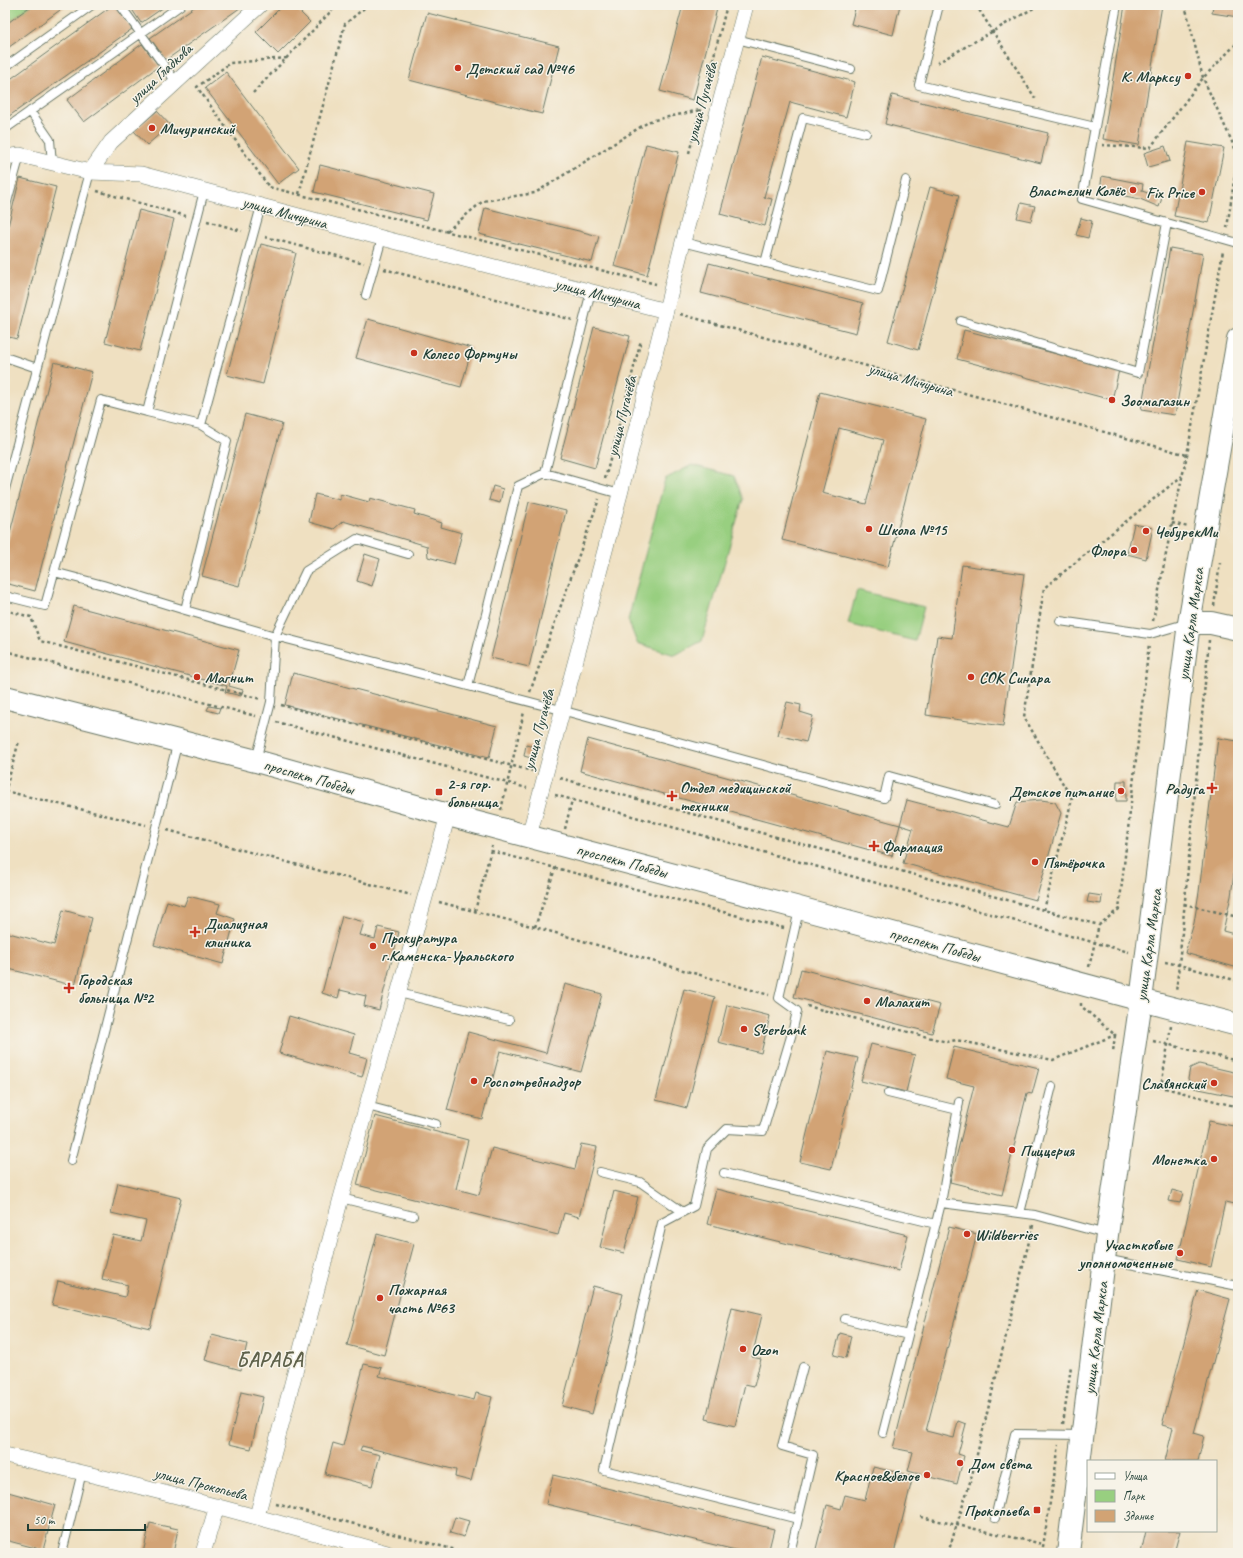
<svg xmlns="http://www.w3.org/2000/svg" width="1243" height="1558" viewBox="0 0 1243 1558" font-family="Caveat,sans-serif">
	<style>
		.green { fill: #98cf80; stroke: #5c865a }
		.building { fill: #d2a374; fill-rule: evenodd }
		.lines { fill: none; stroke-linecap: round; stroke-linejoin: round }
		.lane-casing { stroke: #687665; stroke-width: 10 }
		.street-casing { stroke: #687665; stroke-width: 16 }
		.secondary-casing { stroke: #687665; stroke-width: 24 }
		.path { stroke: #687665; stroke-width: 2.5; stroke-dasharray: 3 3; stroke-linecap: butt }
		.lane { stroke: #fff; stroke-width: 8 }
		.street { stroke: #fff; stroke-width: 15 }
		.secondary { stroke: #fff; stroke-width: 22 }
		.poi-dot { fill: #c8321e; stroke: #f7f3e8; stroke-width: 1.5 }
		.labels { text-anchor: middle; stroke-width: 3; stroke-linejoin: round; paint-order: stroke }
		.poi-label { font-size: 16px; font-weight: bold; fill: #1f3d34; stroke: #f7f3e8; text-anchor: start }
		.street-label { font-size: 16px; fill: #1f3d34; stroke: #f7f3e8 }
		.district-label { font-size: 20px; font-weight: bold; letter-spacing: 1px; fill: #5e614a; stroke: #f7f3e8 }
	</style>
	<rect width="100%" height="100%" fill="#f7f3e8"/>
	<filter id="ink" filterUnits="userSpaceOnUse"><feTurbulence type="fractalNoise" baseFrequency=".025" numOctaves="2"/><feDisplacementMap in="SourceGraphic" scale="8" xChannelSelector="R" yChannelSelector="G"/><feConvolveMatrix kernelMatrix="1 2 1 2 8 2 1 2 1" color-interpolation-filters="sRGB"/></filter>
	<filter id="wash" filterUnits="userSpaceOnUse"><feTurbulence type="fractalNoise" baseFrequency=".012" numOctaves="4" result="noise"/><feDisplacementMap in="SourceGraphic" scale="16" xChannelSelector="R" yChannelSelector="G"/><feGaussianBlur stdDeviation="0.9" result="paint"/><feColorMatrix in="noise" values="0 0 0 0 0 0 0 0 0 0 0 0 0 0 0 0 0 1.4 0 .05"/><feComposite in="paint" operator="in"/></filter>
	<g filter="url(#wash)">
		<rect width="100%" height="100%" fill="#efe0c1"/>
		<path class="green" d="M5 5H32L5 25Z
			M692 465 734 476 743 499 702 641 675 655 637 643 628 620 665 479Z
			M857 590 924 607 915 641 848 624Z"/>
		<g id="blocks">
			<path class="building" d="M32 5H67L5 50V25Z
				M113 5H115L132 29 5 119V83Z
				M129 5H167L141 23Z
				M197 5H244L166 60 150 38Z
				M283 5H293L310 22 278 54 256 32Z
				M683 5H718L693 100 660 91Z
				M856 5H900L893 35 851 24Z
				M1125 5H1162L1139 145 1103 139Z
				M1213 5H1238V17L1212 13Z
				M427 13 559 46 542 114 409 80Z
				M142 44 159 66 84 122 67 100Z
				M762 57 855 82 846 117 790 102 764 197 772 199 765 226 720 214Z
				M226 72 299 168 278 184 205 88Z
				M892 95 1048 133 1041 163 885 124Z
				M157 111 170 125 147 145 134 131Z
				M1188 142 1224 148 1209 223 1174 216Z
				M646 144 679 152 647 275 614 266Z
				M1165 146 1170 161 1148 167 1144 153Z
				M320 165 434 194 427 220 314 192Z
				M1102 176 1143 184 1142 191 1162 198 1159 207 1140 199 1100 191Z
				M20 178 56 187 17 339 5 336V238Z
				M930 187 959 195 918 350 888 341Z
				M1021 203 1035 206 1031 221 1017 218Z
				M485 208 599 236 592 262 479 234Z
				M139 210 174 219 140 351 105 342Z
				M1081 218 1092 221 1088 238 1076 235Z
				M261 244 296 253 263 384 227 375Z
				M1170 248 1203 254 1175 415 1141 410Z
				M709 263 863 303 856 333 701 293Z
				M368 319 472 348 461 387 356 358Z
				M594 327 630 336 595 468 560 458Z
				M964 330 1119 370 1112 400 957 359Z
				M54 362 92 372 35 591 5 583V552Z
				M820 392 926 419 888 567 782 540ZM839 428 883 440 866 504 822 493Z
				M245 414 282 424 239 586 202 576Z
				M493 486 503 489 500 503 489 500Z
				M315 494 340 500V494L369 502 370 498 415 510 414 514 442 523 441 527 462 533 454 564 428 557 427 546 343 521 334 529 309 522Z
				M529 502 566 511 529 667 491 658Z
				M1134 524 1153 528 1146 559 1127 554Z
				M365 554 380 559 372 586 357 581Z
				M962 565 1024 574 1003 726 926 715 937 636 952 638Z
				M74 606 239 650 229 686 243 690 241 696 225 692 227 686 64 642Z
				M293 673 497 726 489 758 285 705Z
				M787 702 801 705 800 712 813 716 806 742 778 735Z
				M209 706 220 708 218 713 207 710Z
				M1218 738 1238 741V844L1231 896 1223 931 1238 935V968L1185 953 1194 923 1199 892Z
				M588 739 900 825 907 800 1009 827 1017 802 1041 800 1055 802 1061 813 1036 900 903 863 913 829 900 825 892 856 580 771Z
				M526 745 534 747 531 758 524 756Z
				M1117 781H1126V801H1116Z
				M1089 894 1102 896 1101 904 1087 902Z
				M188 896 220 904 217 913 235 919 223 964 154 945 167 901 184 906Z
				M63 910 92 918 75 986 5 968V932L54 945Z
				M342 916 364 922 360 935 375 939 378 927 399 932 379 1010 364 1006 366 996 340 990 338 998 322 993Z
				M801 969 940 1005 932 1033 794 997Z
				M565 984 602 994 581 1072 500 1051 482 1119 447 1110 468 1032 546 1053Z
				M684 989 715 997 687 1108 656 1100Z
				M727 1005 770 1016 761 1053 718 1042Z
				M289 1016 354 1035 349 1053 367 1058 362 1077 279 1053Z
				M871 1044 915 1055 906 1092 861 1081Z
				M954 1047 1039 1068 1032 1094 1027 1093 1002 1195 950 1182 974 1086 946 1079Z
				M827 1051 858 1058 831 1169 800 1162Z
				M1199 1064 1238 1073V1097L1194 1088 1188 1079 1190 1068Z
				M375 1116 468 1140 456 1189 479 1195 492 1148 575 1169 581 1144 597 1147 579 1217 564 1213 558 1235 357 1185Z
				M1209 1121 1238 1127V1205L1225 1202 1211 1267 1178 1259Z
				M118 1183 181 1198 150 1328 52 1305 58 1281 125 1297 128 1285 102 1279 113 1235 141 1241 146 1221 111 1213Z
				M716 1189 908 1235 899 1271 707 1224Z
				M1172 1190 1183 1193 1180 1203 1169 1201Z
				M614 1191 638 1197 624 1253 600 1247Z
				M949 1227 977 1234 926 1431 954 1438 958 1421 966 1424 958 1454 964 1456 957 1484 908 1471 913 1452 893 1448Z
				M377 1234 414 1244 384 1355 347 1345Z
				M593 1286 623 1294 592 1414 562 1406Z
				M1198 1290 1230 1299 1194 1433 1204 1436 1198 1461H1165L1173 1428 1162 1425Z
				M732 1308 762 1315 752 1357 761 1359 754 1386 745 1384 735 1426 706 1419Z
				M840 1333 851 1336 846 1358 834 1355Z
				M212 1335 247 1344 241 1370 205 1360Z
				M364 1364 382 1368 379 1376 474 1400 476 1393 492 1397 471 1481 455 1477 456 1470 362 1446 360 1450 380 1455 372 1486 325 1474 333 1443 343 1446Z
				M241 1392 263 1397 251 1449 229 1444Z
				M873 1467 913 1476 894 1553H815L827 1505 841 1509 845 1495 865 1500Z
				M553 1475 774 1529 768 1553H748L546 1504Z
				M8 1492 55 1505 43 1550 5 1540V1503Z
				M455 1517 469 1521 464 1537 450 1533Z
				M150 1523 178 1529 173 1553H143Z
				M1146 1531H1180L1174 1553H1141Z"/>
		</g>
	</g>
	<g filter="url(#ink)">
		<use href="#blocks" fill-opacity="0" stroke="#687665" stroke-width="1"/>
		<g class="lines">
			<g class="lane-casing">
				<path id="lane" d="M120 5 176 82
					M939 5 919 85 1095 127
					M1117 5 1082 199 1238 243
					M737 39 851 69
					M5 67 92 5
					M30 111 50 140 52 163
					M5 129 181 5
					M5 209 20 155
					M683 242 878 291 906 180
					M765 263 803 118 866 133
					M591 291 545 473 620 494
					M366 295 382 238
					M961 321 1138 373 1167 223
					M5 357 37 368
					M147 412 201 425 227 441 185 610 275 636 306 571 357 539 408 554
					M201 425 261 206
					M5 489 90 172
					M54 572 103 585 185 610
					M5 596 45 606 101 400 147 412 204 191
					M1060 621 1150 634 1188 623
					M468 686 518 486 545 473
					M256 760 271 702 275 636 561 710 884 798 889 776 995 805
					M399 993 509 1020
					M888 1093 958 1110
					M367 1106 436 1124
					M71 1161 178 741
					M600 1172 640 1182 683 1212
					M724 1173 936 1224
					M341 1198 413 1216
					M941 1203 959 1102
					M1020 1213 1052 1086
					M1105 1259 1238 1286
					M845 1319 908 1335 941 1203 1035 1215 1106 1234
					M883 1433 908 1335
					M995 1518 1015 1434 1082 1435
					M798 1519 813 1455 782 1446 803 1367
					M62 1553 82 1472
					M790 1553 798 1519 604 1470 662 1223 694 1206 707 1149 727 1129 763 1131 792 1033 797 1011 779 998 799 910"/>
			</g>
			<g class="street-casing">
				<path id="street" d="M5 157 20 155 90 172 141 174 382 238 666 311
					M90 172 111 142 260 5
					M529 836 620 494 683 242 746 5
					M5 1455C133 1483 260 1517 387 1553
					M257 1516 341 1198 448 815
					M203 1553 217 1506"/>
			</g>
			<g class="secondary-casing">
				<path id="secondary" d="M1189 623H1211L1238 629
					M5 697 256 761 448 815 799 908 1141 1000 1238 1025
					M1068 1553 1107 1235 1141 1000 1189 623 1238 339"/>
			</g>
			<path class="path" d="M976 5 1037 101
				M1185 5 1203 78 1238 155
				M287 58 230 63 197 87 269 187 656 284
				M937 63 1039 5
				M253 93 337 5
				M1102 145 1150 148 1203 78 1238 42
				M689 153 727 5
				M97 191 186 216
				M299 194 345 24 368 5
				M207 221 242 231
				M1227 228 1238 154
				M447 231 483 201 535 193 650 121 700 110
				M265 237 364 263
				M384 269 573 320
				M680 314 1187 455
				M605 479 641 340
				M1172 523 1188 527
				M1214 606 1220 563
				M5 610 31 617 40 641 261 699
				M1153 621 1172 523 1187 455 1223 251
				M1209 640 1179 965 1238 981
				M5 651 256 716
				M530 692 599 499
				M281 705 532 771
				M276 722 527 788
				M560 778 1099 925 1119 909 1149 644
				M5 791 146 825
				M5 792 19 741
				M555 795 1129 952
				M501 810 524 712
				M565 829 572 800
				M167 830 411 895
				M491 851 784 928
				M439 902 535 927 769 995
				M1184 904 1238 917
				M1044 910 1072 799 1024 717 1044 588 1182 476
				M475 911 492 846
				M535 927 556 866
				M1165 962 1179 965 1176 992
				M1089 967 1099 925
				M1081 1003V1006L1115 1035 1113 1052
				M807 1006 947 1042 956 1040 1053 1060 1115 1035H1118
				M1171 1026 1161 1087 1238 1107
				M1153 1041 1238 1061
				M1063 1424 1071 1366
				M276 1504 468 1553
				M921 1517 1043 1544
				M948 1553 971 1479 1033 1225
				M1042 1553 1059 1445"/>
			<use href="#lane" class="lane"/>
			<use href="#street" class="street"/>
			<use href="#secondary" class="secondary"/>
		</g>
	</g>
	<g class="poi-dot">
		<circle cx="458" cy="68" r="4"/>
		<circle cx="1188" cy="76" r="4"/>
		<circle cx="152" cy="128" r="4"/>
		<circle cx="1133" cy="190" r="4"/>
		<circle cx="1202" cy="192" r="4"/>
		<circle cx="414" cy="353" r="4"/>
		<circle cx="1112" cy="400" r="4"/>
		<circle cx="869" cy="529" r="4"/>
		<circle cx="1146" cy="531" r="4"/>
		<circle cx="1134" cy="550" r="4"/>
		<circle cx="197" cy="677" r="4"/>
		<circle cx="971" cy="677" r="4"/>
		<path d="M1210 782h4v4h4v4h-4v4h-4v-4h-4v-4h4z"/>
		<circle cx="1121" cy="791" r="4"/>
		<rect x="435" y="788" width="8" height="8" rx="2"/>
		<path d="M670 790h4v4h4v4h-4v4h-4v-4h-4v-4h4z"/>
		<path d="M872 840h4v4h4v4h-4v4h-4v-4h-4v-4h4z"/>
		<circle cx="1035" cy="862" r="4"/>
		<path d="M193 926h4v4h4v4h-4v4h-4v-4h-4v-4h4z"/>
		<circle cx="373" cy="946" r="4"/>
		<path d="M67 982h4v4h4v4h-4v4h-4v-4h-4v-4h4z"/>
		<circle cx="867" cy="1001" r="4"/>
		<circle cx="744" cy="1029" r="4"/>
		<circle cx="474" cy="1081" r="4"/>
		<circle cx="1214" cy="1083" r="4"/>
		<circle cx="1012" cy="1150" r="4"/>
		<circle cx="1214" cy="1159" r="4"/>
		<circle cx="967" cy="1234" r="4"/>
		<circle cx="1180" cy="1253" r="4"/>
		<circle cx="380" cy="1298" r="4"/>
		<circle cx="743" cy="1349" r="4"/>
		<circle cx="960" cy="1463" r="4"/>
		<circle cx="927" cy="1475" r="4"/>
		<rect x="1033" y="1506" width="8" height="8" rx="2"/>
	</g>
	<g class="labels">
		<g class="poi-label">
			<text x="466" y="74">Детский сад №46</text>
			<text x="1180" y="82" text-anchor="end">К. Марксу</text>
			<text x="160" y="134">Мичуринский</text>
			<text x="1125" y="196" text-anchor="end">Властелин Колёс</text>
			<text x="1194" y="198" text-anchor="end">Fix Price</text>
			<text x="422" y="359">Колесо Фортуны</text>
			<text x="1120" y="406">Зоомагазин</text>
			<text x="877" y="535">Школа №15</text>
			<text x="1154" y="537">ЧебурекМи</text>
			<text x="1126" y="556" text-anchor="end">Флора</text>
			<text x="205" y="683">Магнит</text>
			<text x="979" y="683">СОК Синара</text>
			<text x="447" y="789">2-я гор.<tspan x="447" dy="18">больница</tspan></text>
			<text x="680" y="793">Отдел медицинской<tspan x="680" dy="18">техники</tspan></text>
			<text x="1204" y="794" text-anchor="end">Радуга</text>
			<text x="1113" y="797" text-anchor="end">Детское питание</text>
			<text x="882" y="852">Фармация</text>
			<text x="1043" y="868">Пятёрочка</text>
			<text x="204" y="929">Диализная<tspan x="204" dy="18">клиника</tspan></text>
			<text x="381" y="943">Прокуратура<tspan x="381" dy="18">г.Каменска-Уральского</tspan></text>
			<text x="78" y="985">Городская<tspan x="78" dy="18">больница №2</tspan></text>
			<text x="875" y="1007">Малахит</text>
			<text x="752" y="1035">Sberbank</text>
			<text x="482" y="1087">Роспотребнадзор</text>
			<text x="1206" y="1089" text-anchor="end">Славянский</text>
			<text x="1020" y="1156">Пиццерия</text>
			<text x="1206" y="1165" text-anchor="end">Монетка</text>
			<text x="975" y="1240">Wildberries</text>
			<text x="1172" y="1250" text-anchor="end">Участковые<tspan x="1172" dy="18">уполномоченные</tspan></text>
			<text x="388" y="1295">Пожарная<tspan x="388" dy="18">часть №63</tspan></text>
			<text x="751" y="1355">Ozon</text>
			<text x="968" y="1469">Дом света</text>
			<text x="919" y="1481" text-anchor="end">Красное&amp;белое</text>
			<text x="1029" y="1516" text-anchor="end">Прокопьева</text>
		</g>
		<g class="street-label">
			<text transform="translate(160 73) rotate(-43)" y="6">улица Гладкова</text>
			<text transform="translate(701 102) rotate(-75)" y="6">улица Пугачёва</text>
			<text transform="translate(285 212) rotate(15)" y="6">улица Мичурина</text>
			<text transform="translate(598 293) rotate(14)" y="6">улица Мичурина</text>
			<text transform="translate(911 379) rotate(16)" y="6">улица Мичурина</text>
			<text transform="translate(621 416) rotate(-76)" y="6">улица Пугачёва</text>
			<text transform="translate(1190 624) rotate(-82)" y="6">улица Карла Маркса</text>
			<text transform="translate(538 729) rotate(-75)" y="6">улица Пугачёва</text>
			<text transform="translate(309 776) rotate(16)" y="6">проспект Победы</text>
			<text transform="translate(622 860) rotate(15)" y="6">проспект Победы</text>
			<text transform="translate(935 944) rotate(15)" y="6">проспект Победы</text>
			<text transform="translate(1148 945) rotate(-82)" y="6">улица Карла Маркса</text>
			<text transform="translate(1095 1338) rotate(-83)" y="6">улица Карла Маркса</text>
			<text transform="translate(201 1483) rotate(14)" y="6">улица Прокопьева</text>
		</g>
		<g class="district-label">
			<text x="270" y="1366">БАРАБА</text>
		</g>
	</g>
	<rect width="1243" height="1558" fill="none" stroke="#f7f3e8" stroke-width="20"/>
	<rect x="1087" y="1460" width="130" height="72" fill="#f7f3e8" stroke="#a1aaa0"/>
	<rect x="1095" y="1473" width="20" height="6" fill="#ffffff" stroke="#a1aaa0"/>
	<text x="1123" y="1480" font-size="12" fill="#1f3d34">Улица</text>
	<rect x="1095" y="1490" width="20" height="12" fill="#98cf80" stroke="#a1aaa0"/>
	<text x="1123" y="1500" font-size="12" fill="#1f3d34">Парк</text>
	<rect x="1095" y="1510" width="20" height="12" fill="#d2a374" stroke="#a1aaa0"/>
	<text x="1123" y="1520" font-size="12" fill="#1f3d34">Здание</text>
	<path d="M28 1524v6h117v-6" fill="none" stroke="#1f3d34" stroke-width="2"/>
	<text x="34" y="1524" font-size="12" fill="#1f3d34" stroke="#f7f3e8" stroke-width="3" paint-order="stroke">50 m</text>
</svg>
